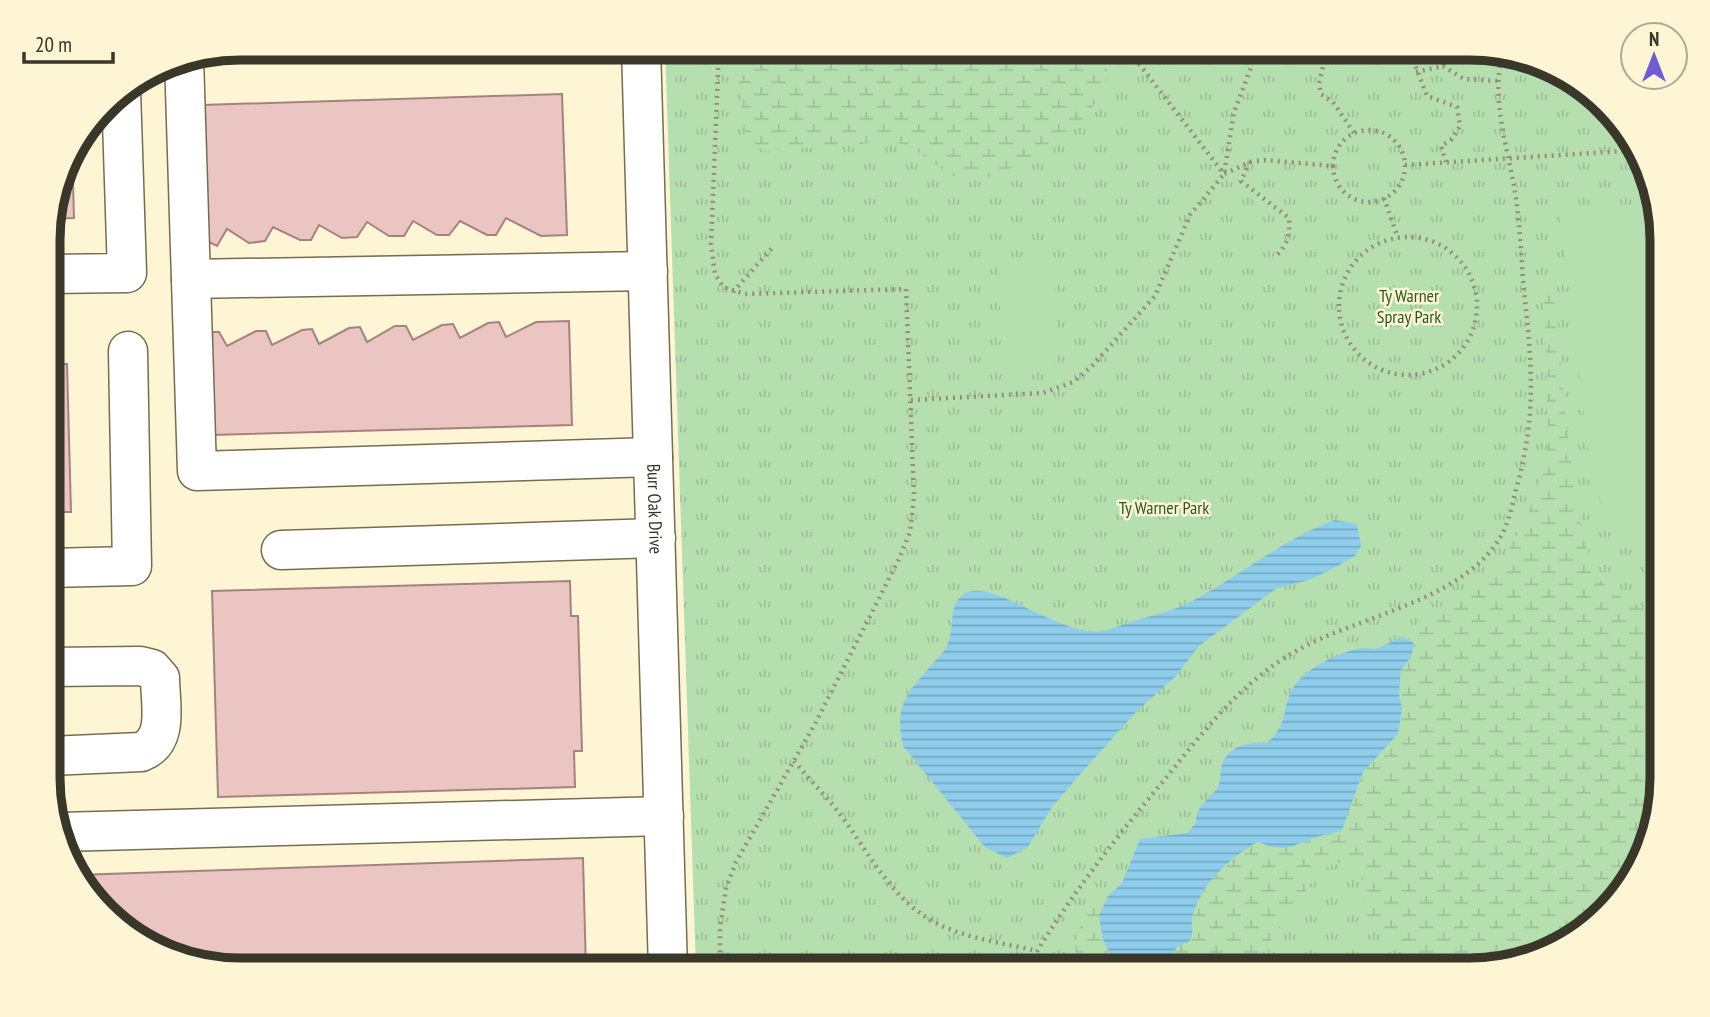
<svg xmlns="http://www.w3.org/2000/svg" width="1710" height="1017" viewBox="0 0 1710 1017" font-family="'PT Sans Narrow',sans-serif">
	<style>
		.grass { fill: url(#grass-tufts) }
		.wetland { fill: url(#wetland-marsh) }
		.garden { fill: #b6dfb0 }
		.water { fill: url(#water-rules) }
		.building { fill: #eac5c1; stroke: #a4837f; stroke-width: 2 }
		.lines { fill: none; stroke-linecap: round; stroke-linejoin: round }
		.minor-casing { stroke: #766d51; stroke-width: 41 }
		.path { stroke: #948e79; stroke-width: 4.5; stroke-dasharray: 2 5; stroke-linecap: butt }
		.minor { stroke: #fff; stroke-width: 38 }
		.labels { text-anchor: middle; stroke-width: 5; stroke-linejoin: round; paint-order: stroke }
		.park-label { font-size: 18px; fill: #275c1f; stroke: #fef5d5 }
		.street-label { font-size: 18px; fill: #39362a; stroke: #fef5d5 }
		.rim { fill: none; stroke: #39362a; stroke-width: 9 }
	</style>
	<defs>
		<pattern id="grass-tufts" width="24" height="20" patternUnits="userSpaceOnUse" patternTransform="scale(1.75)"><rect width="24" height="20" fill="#b6dfb0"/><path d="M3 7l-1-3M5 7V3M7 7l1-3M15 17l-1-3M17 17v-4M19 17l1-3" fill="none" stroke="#9dc098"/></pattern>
		<pattern id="wetland-marsh" width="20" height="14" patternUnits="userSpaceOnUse" patternTransform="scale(1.75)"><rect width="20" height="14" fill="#b6dfb0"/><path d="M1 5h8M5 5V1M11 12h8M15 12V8" fill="none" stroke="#9dc098"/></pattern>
		<pattern id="water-rules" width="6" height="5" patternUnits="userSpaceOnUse" patternTransform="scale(1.75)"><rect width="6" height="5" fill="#8fcded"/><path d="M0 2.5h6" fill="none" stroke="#76a7c0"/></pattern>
	</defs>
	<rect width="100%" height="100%" fill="#fef5d5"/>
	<path class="grass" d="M665 47H1471L1567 73 1637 143 1662 226V790L1637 874 1567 944 1483 969 696 970Z"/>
	<path class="wetland" d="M731 47H1105C1123 105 1049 151 1006 170 994 175 979 183 965 180 940 174 920 147 895 142 879 139 862 145 847 146 821 149 793 145 767 152L750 144 741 118 742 100Z
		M1548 290 1553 294 1556 311C1562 362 1573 550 1601 581 1617 599 1640 607 1662 614V790L1637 874 1567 944 1483 969H1399L1409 949C1401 942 1393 944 1385 938 1352 916 1369 892 1357 863L1342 862 1321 869 1271 940 1246 969H1164L1177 947 1193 934C1190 893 1225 860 1258 842 1295 857 1297 837 1329 837L1348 817 1363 772 1398 734 1402 709 1399 693 1401 669 1411 657 1414 643 1403 637C1418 618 1477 582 1501 574L1510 547 1524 523 1543 476 1548 442 1544 293Z
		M1108 896 1099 916 1110 960 1117 969H1080C1068 941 1082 923 1096 899Z"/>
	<path class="garden" d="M1655 203 1662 226V572C1621 549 1601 512 1590 468L1560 210Z
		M1054 259 1057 362 1001 363 999 260Z"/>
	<path class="water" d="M1335 520 1357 524 1361 546 1355 556 1336 567 1309 580 1277 588 1199 646 1176 676 1136 712 1083 771 1052 807 1028 847 1007 858 985 847 903 746C894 703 908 693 934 662 940 656 947 649 949 640 955 623 947 604 966 593 993 579 1062 637 1101 631 1111 630 1121 625 1131 622 1151 616 1173 611 1192 601 1240 576 1283 539 1335 520Z
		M1403 637 1414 643 1411 657 1401 670 1399 693 1402 709 1398 734 1363 772 1342 830C1332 835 1324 834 1314 838 1289 847 1285 853 1258 842 1229 858 1200 884 1192 919 1191 927 1194 933 1190 941L1177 947 1164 969H1117L1103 940 1099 916 1108 896 1122 883 1140 839 1187 833 1196 823C1196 804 1209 801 1218 787 1221 781 1220 772 1222 765 1229 745 1248 742 1267 743 1290 721 1280 714 1292 690 1302 669 1340 652 1362 648 1367 647 1373 650 1378 648 1387 645 1394 639 1403 637Z"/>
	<path class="building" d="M562 94 567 235 541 236 506 218 496 235H487L460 221 449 235H437L413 221 404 236H389L367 222 357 237 342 238 319 225 311 240H300L273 227 265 241 249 243 227 229 217 246 207 241 201 105Z
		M72 147 74 218 49 219 67 154Z
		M569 321 572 425 212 435 209 332H219L227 346 256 331H266L272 345 302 330 312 329 319 344 349 328 360 327 367 342 395 326H406L413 340 442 325 453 324 460 338 488 323 499 322 506 337 536 322Z
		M49 364H67L71 512H49Z
		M570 581 571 616H578L582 751H574L575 787 218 797 212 591Z
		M583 858 586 970H239L143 944 79 884 76 875Z"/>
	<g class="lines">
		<g class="minor-casing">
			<g id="minor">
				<path id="s1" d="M641 47 668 970"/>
				<path d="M184 58 197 471 653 457"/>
				<path d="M49 274 127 273 121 90"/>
				<path d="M191 279 648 271"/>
				<path d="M281 550 656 538"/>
				<path d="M49 568 132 566 128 351"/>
				<path d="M49 667 140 666 152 669 160 678C160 703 170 741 141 752L49 756"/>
				<path d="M60 832 664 816"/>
			</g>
		</g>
		<path class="path" d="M719 47 711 244 715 274 723 287 745 294 906 289 914 497 910 532 899 559 816 722 736 862 726 888 720 927V970
			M1126 47 1224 174 1250 162 1264 160 1333 166
			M1328 47 1319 83 1321 94 1333 102 1354 133
			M1408 47 1427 96 1457 107 1460 126 1452 139 1441 146 1446 162
			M1443 66 1464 79 1499 81
			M1416 72 1443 66 1450 47
			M1333 166a36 36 0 1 1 72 0a36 36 0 1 1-72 0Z
			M1250 162 1241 181 1289 218C1290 234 1288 244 1277 255
			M1405 165 1639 150
			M1384 198 1398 238
			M1339 306a69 69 0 1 1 138 0a69 69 0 1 1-138 0Z
			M733 292 773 247
			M911 400 1043 393 1073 382 1092 366 1155 296 1190 215 1224 174 1234 112 1252 65 1253 47
			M794 761C810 780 828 798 843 818 871 856 891 898 934 922 964 938 1003 943 1037 951
			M1026 970C1066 901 1114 840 1165 779 1203 732 1242 681 1296 651 1358 615 1473 600 1505 528 1510 516 1513 502 1516 489 1537 416 1532 364 1524 290 1521 257 1520 224 1515 192 1508 149 1491 100 1502 55"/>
		<use href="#minor" class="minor"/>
	</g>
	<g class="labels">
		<g class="park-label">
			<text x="1409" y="302">Ty Warner<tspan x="1409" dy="21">Spray Park</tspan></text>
			<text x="1164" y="514">Ty Warner Park</text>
		</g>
		<g class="street-label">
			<text dy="6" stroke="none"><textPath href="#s1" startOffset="462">Burr Oak Drive</textPath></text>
		</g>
	</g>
	<path d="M0 0H1710V1017H0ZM240 60H1470A180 180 0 0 1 1650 240V778A180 180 0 0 1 1470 958H240A180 180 0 0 1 60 778V240A180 180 0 0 1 240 60Z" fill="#fef5d5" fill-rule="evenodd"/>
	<path class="rim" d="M240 60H1470A180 180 0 0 1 1650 240V778A180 180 0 0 1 1470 958H240A180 180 0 0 1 60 778V240A180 180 0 0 1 240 60Z"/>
	<g transform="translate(1654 56)"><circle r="33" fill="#fef5d5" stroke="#afa991" stroke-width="2"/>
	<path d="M0-5L12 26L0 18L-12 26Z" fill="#6e5cd6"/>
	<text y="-10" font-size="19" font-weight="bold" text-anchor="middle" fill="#39362a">N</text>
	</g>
	<path d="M24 52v10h89v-10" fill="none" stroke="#39362a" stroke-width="3.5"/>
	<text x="35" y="52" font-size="21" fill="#39362a" stroke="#fef5d5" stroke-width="5" paint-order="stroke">20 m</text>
</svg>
